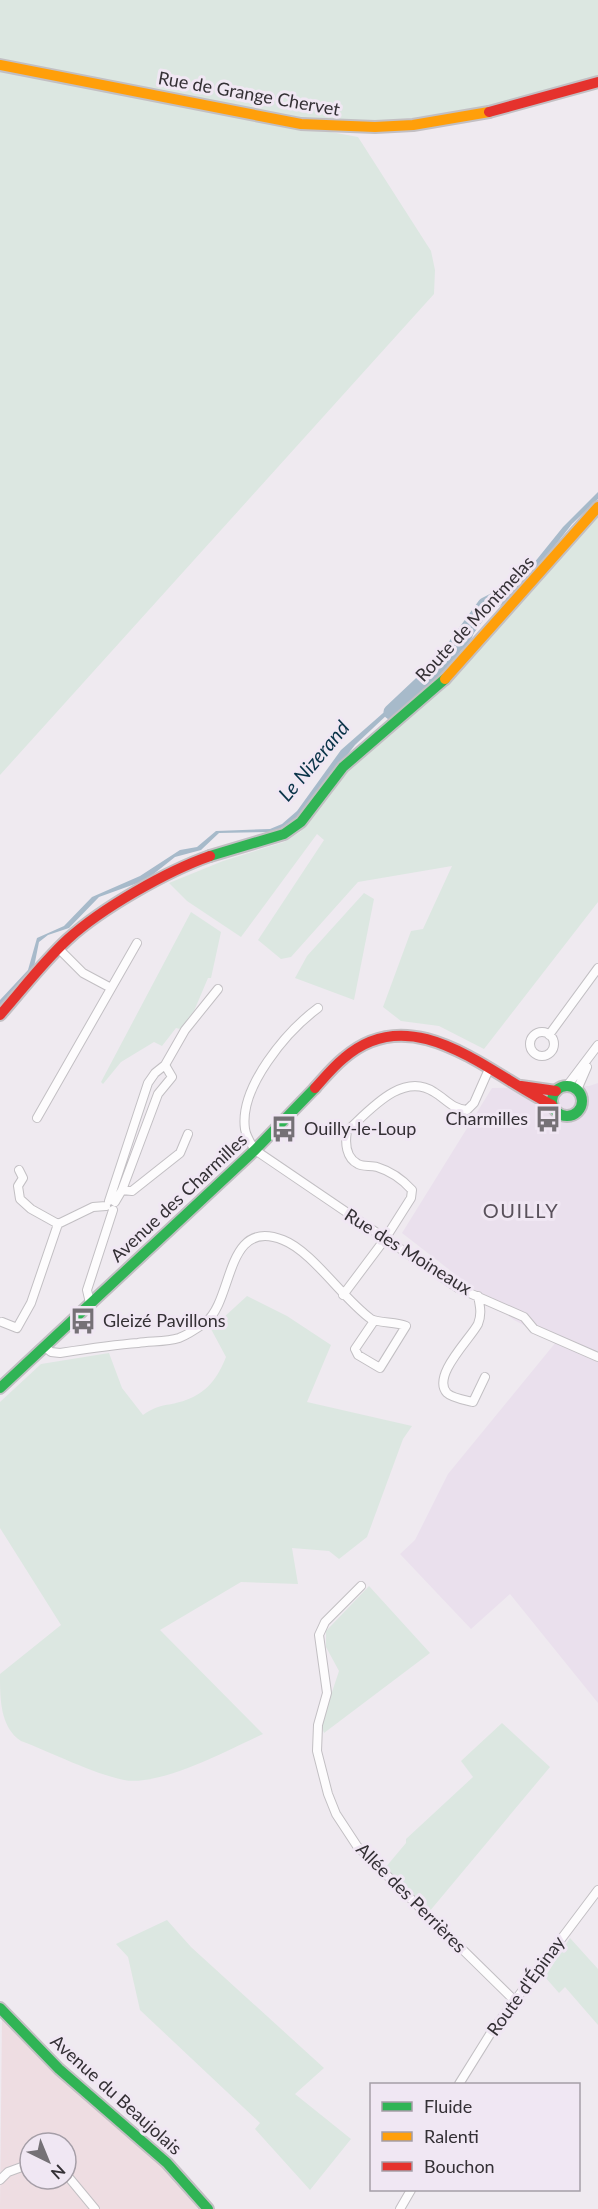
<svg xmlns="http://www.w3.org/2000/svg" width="598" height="2209" viewBox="0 0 598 2209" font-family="Lato,sans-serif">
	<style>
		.commercial { fill: #eedde2; fill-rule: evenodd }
		.built { fill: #eae0ed }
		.green { fill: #dce7e1 }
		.water { fill: #a7baca }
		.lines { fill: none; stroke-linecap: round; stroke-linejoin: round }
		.river { stroke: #a7baca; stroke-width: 15 }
		.street-casing { stroke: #c2bfc3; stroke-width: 10 }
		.fast-casing { stroke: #c2bfc3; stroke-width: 14 }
		.slow-casing { stroke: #c2bfc3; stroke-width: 14 }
		.jam-casing { stroke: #c2bfc3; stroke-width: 14 }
		.street { stroke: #fdfcfd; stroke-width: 8 }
		.fast { stroke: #30b455; stroke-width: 10 }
		.slow { stroke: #ff9f0a; stroke-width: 10 }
		.jam { stroke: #e5322d; stroke-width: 10 }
		.labels { text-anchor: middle; stroke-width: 6; stroke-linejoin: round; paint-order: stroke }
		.street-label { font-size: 18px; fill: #343035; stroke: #f0e7f3 }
		.poi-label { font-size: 18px; fill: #343035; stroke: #f0e7f3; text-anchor: start }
		.water-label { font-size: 20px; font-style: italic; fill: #093348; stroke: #f0e7f3 }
		.neighbourhood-label { font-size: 20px; letter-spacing: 1.5px; fill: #59515b; stroke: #f0e7f3 }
	</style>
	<rect width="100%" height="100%" fill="#efeaf0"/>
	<path class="commercial" d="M2 2015 35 2054 144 2141 198 2209H0ZM30 2143H66V2179H30Z"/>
	<path class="built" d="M598 1083V1703L510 1594 471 1629 400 1554 415 1540 448 1474 556 1342 514 1320 402 1233 492 1088 589 1086Z"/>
	<path class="green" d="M0 0H598V77C571 85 545 94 518 102 457 118 389 123 325 123L0 60Z
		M0 71 358 137 431 251 435 270 434 294 0 775Z
		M598 515V902L484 1049 439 1026 401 1021 383 1007 411 931 423 929 452 866 358 882 291 957 281 959 258 940 324 840 317 834 241 937 187 901 169 883 223 861 284 842 300 832 354 763 439 691 480 649Z
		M364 893 374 899 354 1000 295 978 307 956Z
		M191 912 221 932 211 978H208L194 1011 180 1029 176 1028 162 1046 154 1042 121 1062 103 1084 101 1082Z
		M247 1296 287 1316 331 1345 307 1402 412 1426 403 1439 367 1537 339 1559 329 1551 292 1548 298 1584 241 1582 160 1630 263 1734C230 1749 160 1787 124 1780 91 1773 53 1753 21 1741 0 1727 0 1699 0 1674L61 1625 0 1528V1402L41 1364 109 1353 122 1388 143 1415C161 1402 168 1407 186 1400 208 1392 218 1377 226 1357L211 1329Z
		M369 1586 430 1653 324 1733 321 1725 339 1671 326 1647V1631Z
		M502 1723 550 1767 429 1912 385 1868 406 1843V1839L473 1777 461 1761Z
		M167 1920 191 1947 324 2068 295 2094 351 2139 310 2190 255 2129 260 2123 140 2010 128 1957 116 1944Z
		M570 1938 598 1969V2025L565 1987 559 1993 545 1977Z"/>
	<path class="water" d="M598 492V499L572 524 524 585 518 591 489 604 479 617 472 638 465 647 436 669 424 687 406 697 355 745 298 818 274 832 219 833 201 850 175 857 146 880 99 897 69 928 48 935 39 942 34 967 0 1006V1000L28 970 37 938 64 926 92 897 140 876 180 850 197 847 216 831 270 829 282 824 297 811 341 750 407 692 419 687 433 669 463 643 476 611 484 600 517 584 563 527Z"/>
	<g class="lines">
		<path class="river" d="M391 712 442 664 485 605 520 587"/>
		<g class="street-casing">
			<path id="street" d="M58 948 83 973 111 988
				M318 1008C287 1031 239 1087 245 1129 246 1136 251 1144 255 1150L458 1288 524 1317 534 1329 598 1357
				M530 1044a12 12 0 1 1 24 0a12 12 0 1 1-24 0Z
				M549 1035 598 968
				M165 1065 185 1030 218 989
				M567 1086 598 1045
				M577 1090 587 1067
				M37 1118 137 943
				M19 1170 23 1178 18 1186 20 1199 31 1209 58 1224 93 1207 106 1206
				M122 1190 132 1191 180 1153 188 1134
				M109 1201 148 1083 155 1073 165 1065 172 1077 158 1094 122 1190 115 1202
				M343 1295 385 1239 411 1198 412 1190C403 1180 390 1171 377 1167 371 1165 363 1167 358 1164 346 1158 345 1143 347 1131 369 1111 402 1071 434 1092 446 1099 452 1109 467 1110L474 1103 489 1069
				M478 1296C480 1306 482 1314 478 1324 471 1338 431 1376 447 1393 452 1398 465 1400 473 1402L485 1377
				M90 1303 87 1290 113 1210
				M2 1322 17 1328 31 1303 58 1224
				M45 1347 51 1352 60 1353C86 1349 112 1345 138 1343 150 1341 167 1342 179 1338 187 1335 199 1327 206 1322 234 1299 225 1217 283 1240 312 1251 343 1299 371 1319 378 1323 397 1322 406 1326L380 1368 358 1355 355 1349 374 1321
				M361 1586 325 1622 319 1635 327 1693 318 1725 317 1751 328 1794 336 1814 357 1846 514 2000
				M459 2084 492 2031 598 1890
				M66 2174 95 2209
				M0 2180 8 2172 30 2164
				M400 2209 411 2190"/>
		</g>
		<g class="fast-casing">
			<path id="fast" d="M210 856 284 834 301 822 343 767 445 679
				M552 1101a15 15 0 1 1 30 0a15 15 0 1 1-30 0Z
				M0 1388 255 1150 315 1088
				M0 2008 59 2069 167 2163 208 2209"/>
		</g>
		<g class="slow-casing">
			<path id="slow" d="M0 65 301 124 375 127 413 125 489 112
				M445 679 598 507"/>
		</g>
		<g class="jam-casing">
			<path id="jam" d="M489 112 598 82
				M0 1015C22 990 43 962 68 939 102 908 167 871 210 856
				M521 1086 556 1091
				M315 1088C324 1078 333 1067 344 1058 413 998 489 1074 552 1105"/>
		</g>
		<use href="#street" class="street"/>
		<use href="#fast" class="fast"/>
		<use href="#slow" class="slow"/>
		<use href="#jam" class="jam"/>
	</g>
	<defs>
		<g id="bus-bare" transform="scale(2.07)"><path d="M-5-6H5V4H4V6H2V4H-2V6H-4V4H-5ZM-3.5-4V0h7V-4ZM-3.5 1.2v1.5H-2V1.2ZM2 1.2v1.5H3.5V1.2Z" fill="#757176" stroke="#f0e7f3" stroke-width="2.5" paint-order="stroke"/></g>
	</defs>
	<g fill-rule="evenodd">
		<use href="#bus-bare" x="548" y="1119"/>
		<use href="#bus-bare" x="284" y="1129"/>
		<use href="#bus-bare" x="83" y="1321"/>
	</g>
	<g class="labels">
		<g class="street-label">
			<text transform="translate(249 94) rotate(10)" y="6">Rue de Grange Chervet</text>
			<text transform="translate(475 619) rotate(-47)" y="6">Route de Montmelas</text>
			<text transform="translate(179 1198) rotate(-43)" y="6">Avenue des Charmilles</text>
			<text transform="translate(408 1252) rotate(32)" y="6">Rue des Moineaux</text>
			<text transform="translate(411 1898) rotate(45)" y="6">Allée des Perrières</text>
			<text transform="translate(526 1986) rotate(-54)" y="6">Route d'Épinay</text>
			<text transform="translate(116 2095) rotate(42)" y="6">Avenue du Beaujolais</text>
		</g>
		<g class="poi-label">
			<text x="528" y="1125" text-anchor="end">Charmilles</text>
			<text x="304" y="1135">Ouilly-le-Loup</text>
			<text x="103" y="1327">Gleizé Pavillons</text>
		</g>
		<g class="water-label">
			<text transform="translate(314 761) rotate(-50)" y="7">Le Nizerand</text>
		</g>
		<g class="neighbourhood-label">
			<text x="521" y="1218">OUILLY</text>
		</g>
	</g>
	<rect x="370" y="2083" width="210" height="108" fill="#f0e7f3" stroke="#a59ea7" stroke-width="1.5"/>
	<rect x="382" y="2102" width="30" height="9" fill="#30b455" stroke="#a59ea7" stroke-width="1.5"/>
	<text x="424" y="2113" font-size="18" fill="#343035">Fluide</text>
	<rect x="382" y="2132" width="30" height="9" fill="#ff9f0a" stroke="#a59ea7" stroke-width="1.5"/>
	<text x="424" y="2143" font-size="18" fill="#343035">Ralenti</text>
	<rect x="382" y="2162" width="30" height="9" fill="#e5322d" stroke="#a59ea7" stroke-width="1.5"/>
	<text x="424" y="2173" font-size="18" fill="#343035">Bouchon</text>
	<g transform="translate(48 2161) rotate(137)"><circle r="28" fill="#f0e7f3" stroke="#a59ea7" stroke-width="1.5"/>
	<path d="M0-4.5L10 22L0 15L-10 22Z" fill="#757176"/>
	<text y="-9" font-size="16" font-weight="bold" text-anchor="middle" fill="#343035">N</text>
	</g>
</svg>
